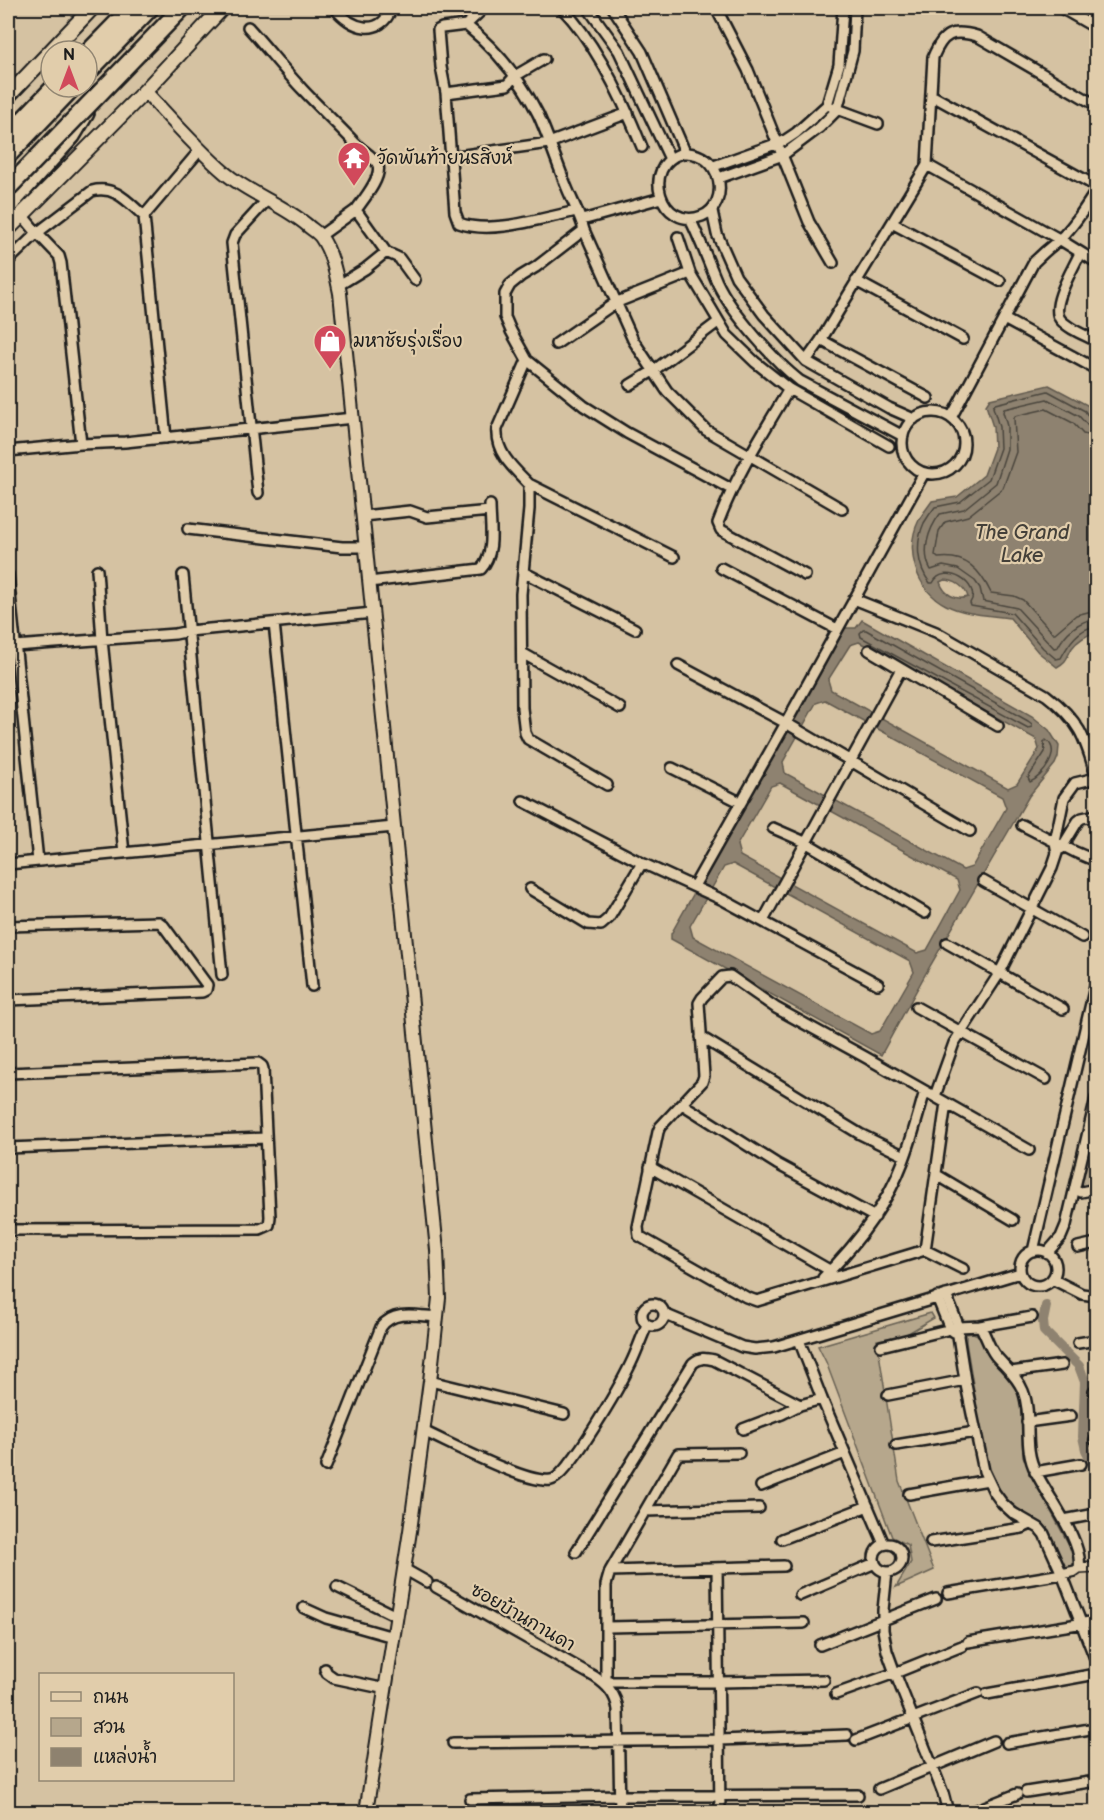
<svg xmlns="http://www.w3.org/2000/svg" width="1104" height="1820" viewBox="0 0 1104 1820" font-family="'Balsamiq Sans','Playpen Sans Thai',sans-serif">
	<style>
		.green { fill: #b6a78c; stroke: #696254; stroke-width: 1.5 }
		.water { fill: #8e826f; stroke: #60594e; stroke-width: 1.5; fill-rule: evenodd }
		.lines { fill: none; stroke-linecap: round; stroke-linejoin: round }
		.shore { stroke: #4a453d; stroke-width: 1.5 }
		.canal { stroke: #8e826f; stroke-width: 10 }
		.minor-casing { stroke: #1c1c1c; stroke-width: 14 }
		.tertiary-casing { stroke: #1c1c1c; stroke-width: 16 }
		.secondary-casing { stroke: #1c1c1c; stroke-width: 18 }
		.trunk-casing { stroke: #1c1c1c; stroke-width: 20 }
		.motorway-casing { stroke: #1c1c1c; stroke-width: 21 }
		.minor { stroke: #e1cdab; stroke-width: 9 }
		.tertiary { stroke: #e1cdab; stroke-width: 12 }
		.secondary { stroke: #e1cdab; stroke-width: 14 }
		.trunk { stroke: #e1cdab; stroke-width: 15 }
		.motorway { stroke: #e1cdab; stroke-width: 16 }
		.motorway-bridge-casing { stroke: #1c1c1c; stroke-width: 21; stroke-linecap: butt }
		.motorway-bridge { stroke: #e1cdab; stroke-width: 16 }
		.labels { text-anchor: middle; stroke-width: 4.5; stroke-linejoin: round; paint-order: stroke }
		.poi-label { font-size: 18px; fill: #1c1c1c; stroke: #e1cdab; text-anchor: start }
		.street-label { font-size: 18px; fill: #1c1c1c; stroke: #e1cdab }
		.water-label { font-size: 20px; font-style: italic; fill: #444039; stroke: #e1cdab }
	</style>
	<rect width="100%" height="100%" fill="#d5c2a2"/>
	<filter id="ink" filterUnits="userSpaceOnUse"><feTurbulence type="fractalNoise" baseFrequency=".0167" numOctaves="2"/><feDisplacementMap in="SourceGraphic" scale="12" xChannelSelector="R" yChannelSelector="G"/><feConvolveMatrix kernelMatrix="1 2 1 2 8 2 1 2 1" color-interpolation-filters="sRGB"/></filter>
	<g filter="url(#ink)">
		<path class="green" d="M1096 1147V1185L1079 1189 1088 1148Z
			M931 1313 934 1318 905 1335 877 1340 899 1481 934 1570 896 1587 911 1562 908 1545 892 1537 826 1362 818 1346Z
			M973 1333 980 1336 987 1353 1011 1379 1020 1397 1023 1456 1034 1480 1074 1554V1565L1064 1570 1045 1527 1010 1503 992 1479 985 1457 966 1342V1334Z"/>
		<path class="water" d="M1049 385 1089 406 1096 419V632C1087 635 1078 640 1072 648 1066 658 1068 661 1057 667L1038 652 1010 618C989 615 965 615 946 605 916 590 904 550 919 520 922 514 928 507 932 501L957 497 984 475 994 448 993 427 986 405 990 399ZM944 580C955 580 965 587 968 597 955 601 944 594 940 582Z
			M862 620 1032 716 1049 730 1059 746 1058 757 1055 764 1029 796 926 973 881 1055 671 939V934L843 628H856ZM859 642 1036 739 1039 749 1017 784 1008 788 831 690 828 680 850 645ZM825 700 1002 797 1006 808 972 867 963 870 785 773 783 762 816 703ZM780 783 957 880 960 890 927 950 917 953 740 856 737 845 771 786ZM733 864 910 961 914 972 880 1031 871 1034 693 937 690 926 724 867Z"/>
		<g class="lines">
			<path class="shore" d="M1096 420 1090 419 1085 411 1048 391 995 404 993 407 999 427 1000 448 989 479 960 502 935 507C931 512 927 518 924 523 915 543 917 566 930 583H933C944 561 983 585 970 603L971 606 1012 613 1043 648 1056 659 1061 658C1069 643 1078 629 1096 626
				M1096 428 1088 426 1079 416 1047 399 1004 409 1003 412 1007 426V449L996 483 964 509 940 514C928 530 921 552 931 570L943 566 958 569 975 581 980 588 983 601 1017 608 1054 648 1058 647C1065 633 1079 620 1096 619
				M1096 437 1083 434 1073 423 1046 409 1015 416 1014 418 1016 452 1003 488 968 516 945 522 939 531 935 555 938 558C966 554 980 570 991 593L1014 596 1023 600 1053 633H1055L1076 615 1096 610
				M863 630H866L1028 721 1032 724V727L1028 728 861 637 860 633Z
				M1046 740C1062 751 1043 777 1030 782L1028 778 1045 752 1044 742Z"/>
			<path class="canal" d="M1046 1306 1043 1321 1044 1331 1079 1366 1085 1382 1083 1437 1086 1450 1096 1469"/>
			<g class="minor-casing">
				<path id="minor" d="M335 8C351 29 380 38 392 8
					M484 8 466 25 442 28 438 30 441 67 446 93 455 212 459 223C492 235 542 218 577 211
					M562 8C597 44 623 100 642 147
					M588 8 619 51 670 159
					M613 8 642 52 685 152
					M716 8 748 70 809 222 833 263
					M1061 8 1096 28
					M466 25C496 49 521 80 538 114 548 136 556 160 565 183 571 199 580 214 584 230L633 340 667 391 706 430 842 509
					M248 27C267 48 284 70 303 90 320 108 338 125 355 143 361 150 374 156 378 165 382 178 363 200 356 210L386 252 365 269 339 285
					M446 93 507 85 515 76 544 59
					M931 95 1096 186
					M832 107 878 124
					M683 153C723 151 731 205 702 216 661 232 639 165 683 153Z
					M450 157 549 143 628 113
					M927 165 1059 239 1096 262
					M714 166 784 141 796 133 827 105 839 65 843 8
					M719 178 783 155 819 128 837 110 853 51 855 8
					M712 211 717 234 736 277 764 315 806 361 889 408 914 419
					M22 215 37 233 59 256 61 263 81 444
					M690 219C700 239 708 261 717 282 731 312 774 361 800 381L903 436
					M582 220 661 198
					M892 223 1000 281
					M584 230 536 267 521 276 510 285 505 294V317L511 331 527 360 584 406 627 433 731 489
					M320 236 356 210
					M678 237 690 273 727 335 755 362 789 389 889 446
					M386 252 399 258 415 280
					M1080 253C1074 267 1050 305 1060 319 1068 329 1085 335 1096 341
					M8 261 37 233 92 191C115 185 128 202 144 216
					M856 281 963 339
					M1004 319 1096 369
					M821 340 928 398
					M556 344 615 303 690 273
					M527 360 497 429C495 452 513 468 529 484L674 557
					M806 361 821 340 927 165 933 57C943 33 952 29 977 36L1096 105
					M630 385 653 371 718 322
					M789 389C763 433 736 475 718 523L721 530 805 575
					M902 443a31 31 0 1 1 62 0a31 31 0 1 1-62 0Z
					M951 418 1034 262C1042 254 1050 247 1059 240 1074 226 1085 208 1096 191
					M166 438 144 216 200 150
					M8 451 81 444 125 442 353 418
					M529 484V509L521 594 522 708 525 733 528 739 607 785
					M258 493 232 243 235 235 267 200
					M363 516 410 511 427 517 490 511
					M188 529 342 547H366
					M721 568 837 629
					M97 570 102 640 124 853
					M523 572 635 629
					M8 575 38 861
					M183 575 222 975
					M369 582 481 569C496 553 490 525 490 505
					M854 599 936 632 1046 695C1079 720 1085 737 1096 776
					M274 623 312 986
					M15 646 175 634 189 631 373 613
					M869 650 998 726
					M522 653 620 708
					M678 665 786 723 970 831
					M672 768 740 802
					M523 801 642 863 725 901 878 984
					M1022 825 1075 852 1089 858
					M773 828 805 842 925 913
					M1061 849 1078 821 1082 818 1096 815
					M8 864 394 827
					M983 881 1082 937
					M694 886 786 723 924 473
					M530 889 588 924 601 925 609 918 642 863
					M763 921 901 669
					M8 926 159 922 163 925 207 985 206 990 202 992 8 1000
					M947 943 1063 1009
					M916 1007 1046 1079
					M701 1037 860 1134 905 1156
					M8 1073 258 1063 262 1066 263 1069 270 1217 269 1225 260 1229 8 1230
					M935 1096 954 1043 999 974 1052 868 1057 853 1055 842 1064 798 1075 783 1096 778
					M682 1104 777 1164 875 1217
					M8 1148 266 1138
					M650 1167 831 1271
					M937 1175 1013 1220
					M1081 1192 1096 1189
					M1078 1247 1096 1243
					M925 1250 946 1103
					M1020 1268a18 18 0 1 1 36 0a18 18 0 1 1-36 0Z
					M1033 1251 1096 982
					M1047 1253 1061 1237 1066 1225 1096 1098
					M963 1269 925 1250 757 1301 746 1297 639 1236 638 1227 658 1132 660 1127 702 1082 704 1076 699 1003 702 998 722 977 730 976 776 1008 865 1057 1029 1150
					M823 1278C857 1244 886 1207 903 1162 912 1139 918 1115 925 1091
					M1052 1279 1082 1294 1096 1296
					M946 1295 959 1327 958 1336 965 1380 984 1471 994 1492 1002 1503 1013 1513 1039 1528 1044 1534 1062 1574 1096 1661
					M937 1297 950 1329 954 1332
					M642 1315a11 11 0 1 1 22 0a11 11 0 1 1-22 0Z
					M664 1314 742 1347 755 1349 774 1347 1020 1273
					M980 1326 1032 1317
					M799 1340 822 1399 884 1544
					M1078 1343 1096 1340
					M881 1346 959 1327 980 1326C986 1335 988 1346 995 1355 1005 1367 1017 1376 1023 1391 1033 1416 1022 1447 1036 1472 1047 1496 1084 1542 1079 1568
					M1011 1372 1062 1365
					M430 1381 564 1414
					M1094 1391 1096 1390
					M888 1395 965 1380
					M1027 1422 1071 1416
					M743 1429 782 1414 800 1405
					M423 1431C450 1443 526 1484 551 1480 568 1478 622 1382 631 1363 637 1351 641 1338 647 1325
					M1095 1440H1096
					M896 1445 975 1432
					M326 1466 381 1327C394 1309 418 1316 437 1317
					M1035 1472 1081 1464
					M761 1486 845 1453
					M909 1494 988 1480
					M645 1511 759 1508
					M1064 1520 1096 1514
					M782 1539 868 1506
					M931 1542 1022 1528 1031 1524
					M874 1558a14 14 0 1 1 28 0a14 14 0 1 1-28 0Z
					M576 1552 693 1363C701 1357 705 1358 714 1360L800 1405 822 1399
					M717 1568 720 1812
					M404 1569 427 1582
					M610 1571 784 1566
					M887 1572 883 1610V1630L887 1651 895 1673 943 1793 948 1812
					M337 1587 396 1616
					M436 1587 595 1677C607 1685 616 1694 618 1710L620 1812
					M948 1593 1062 1574 1075 1571 1079 1568 1096 1567
					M800 1595 875 1563
					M304 1608 326 1618 393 1637
					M607 1627 804 1623
					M968 1642 1096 1621
					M820 1645 936 1599
					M325 1669 327 1673 334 1678 386 1689
					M606 1682H719L824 1680
					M606 1685V1585L610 1571 678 1454 739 1453
					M836 1694 895 1673 962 1646
					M987 1694 1096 1674
					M856 1740 978 1693
					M453 1743 720 1740 847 1735
					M1007 1743 1096 1728
					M879 1789 994 1741
					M1026 1792 1096 1781
					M470 1799 620 1796 858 1795
					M972 1812 1017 1794"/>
			</g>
			<g class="tertiary-casing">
				<path id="tertiary" d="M145 91C171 119 196 148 225 173 250 194 282 204 307 225 311 229 317 232 321 237 332 253 336 274 340 293L437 1250 439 1298 430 1381 410 1531 366 1812"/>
			</g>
			<g class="secondary-casing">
				<path id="secondary" d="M8 96 92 8
					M8 229 145 91 222 8"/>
			</g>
			<g class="trunk-casing">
				<path id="trunk" d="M87 53 131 8
					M8 135 54 87
					M8 207 72 136 86 113"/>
			</g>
			<g class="motorway-casing">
				<path id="motorway" d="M87 73 150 8
					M8 155 73 87"/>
			</g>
			<use href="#minor" class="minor"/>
			<use href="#tertiary" class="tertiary"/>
			<use href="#secondary" class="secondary"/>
			<use href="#trunk" class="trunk"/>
			<use href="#motorway" class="motorway"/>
			<g class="motorway-bridge-casing">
				<path id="motorway-bridge" d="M8 188 182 8"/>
			</g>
			<use href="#motorway-bridge" class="motorway-bridge"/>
		</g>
	</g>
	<defs>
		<g id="temple-pin" transform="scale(1.725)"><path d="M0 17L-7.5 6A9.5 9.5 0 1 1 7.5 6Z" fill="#d1495b" stroke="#e1cdab"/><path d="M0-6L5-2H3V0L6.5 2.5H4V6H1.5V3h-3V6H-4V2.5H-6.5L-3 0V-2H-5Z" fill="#fff"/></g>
		<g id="shop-pin" transform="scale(1.725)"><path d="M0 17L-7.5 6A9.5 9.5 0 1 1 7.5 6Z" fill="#d1495b" stroke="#e1cdab"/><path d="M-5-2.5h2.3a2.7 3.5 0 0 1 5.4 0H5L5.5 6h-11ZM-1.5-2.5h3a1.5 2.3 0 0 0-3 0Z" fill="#fff"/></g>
	</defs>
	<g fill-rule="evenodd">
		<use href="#temple-pin" x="354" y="158"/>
		<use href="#shop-pin" x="330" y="341"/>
	</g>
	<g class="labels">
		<g class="poi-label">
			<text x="377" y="164">วัดพันท้ายนรสิงห์</text>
			<text x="353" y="347">มหาชัยรุ่งเรื่อง</text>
		</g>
		<g class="street-label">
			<text transform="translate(523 1617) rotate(30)" y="6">ซอยบ้านกานดา</text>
		</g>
		<g class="water-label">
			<text x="1022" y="539">The Grand<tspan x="1022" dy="23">Lake</tspan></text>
		</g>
	</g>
	<rect width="1104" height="1820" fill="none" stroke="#e1cdab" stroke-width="30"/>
	<rect x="15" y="15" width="1074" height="1790" fill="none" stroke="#1c1c1c" stroke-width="2" filter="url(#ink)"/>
	<rect x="39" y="1673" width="195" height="108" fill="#e1cdab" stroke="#928672" stroke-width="1.5"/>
	<rect x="51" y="1692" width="30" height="9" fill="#e1cdab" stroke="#928672" stroke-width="1.5"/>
	<text x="93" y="1703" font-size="18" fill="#1c1c1c">ถนน</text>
	<rect x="51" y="1718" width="30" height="18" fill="#b6a78c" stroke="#928672" stroke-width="1.5"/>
	<text x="93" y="1733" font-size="18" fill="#1c1c1c">สวน</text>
	<rect x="51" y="1748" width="30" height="18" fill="#8e826f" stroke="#928672" stroke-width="1.5"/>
	<text x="93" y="1763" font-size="18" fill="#1c1c1c">แหล่งน้ำ</text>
	<g transform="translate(69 69)"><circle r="28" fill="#e1cdab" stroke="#928672" stroke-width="1.5"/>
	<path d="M0-4.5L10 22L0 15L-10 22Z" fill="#d1495b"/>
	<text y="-9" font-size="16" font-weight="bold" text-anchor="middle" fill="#1c1c1c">N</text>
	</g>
</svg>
